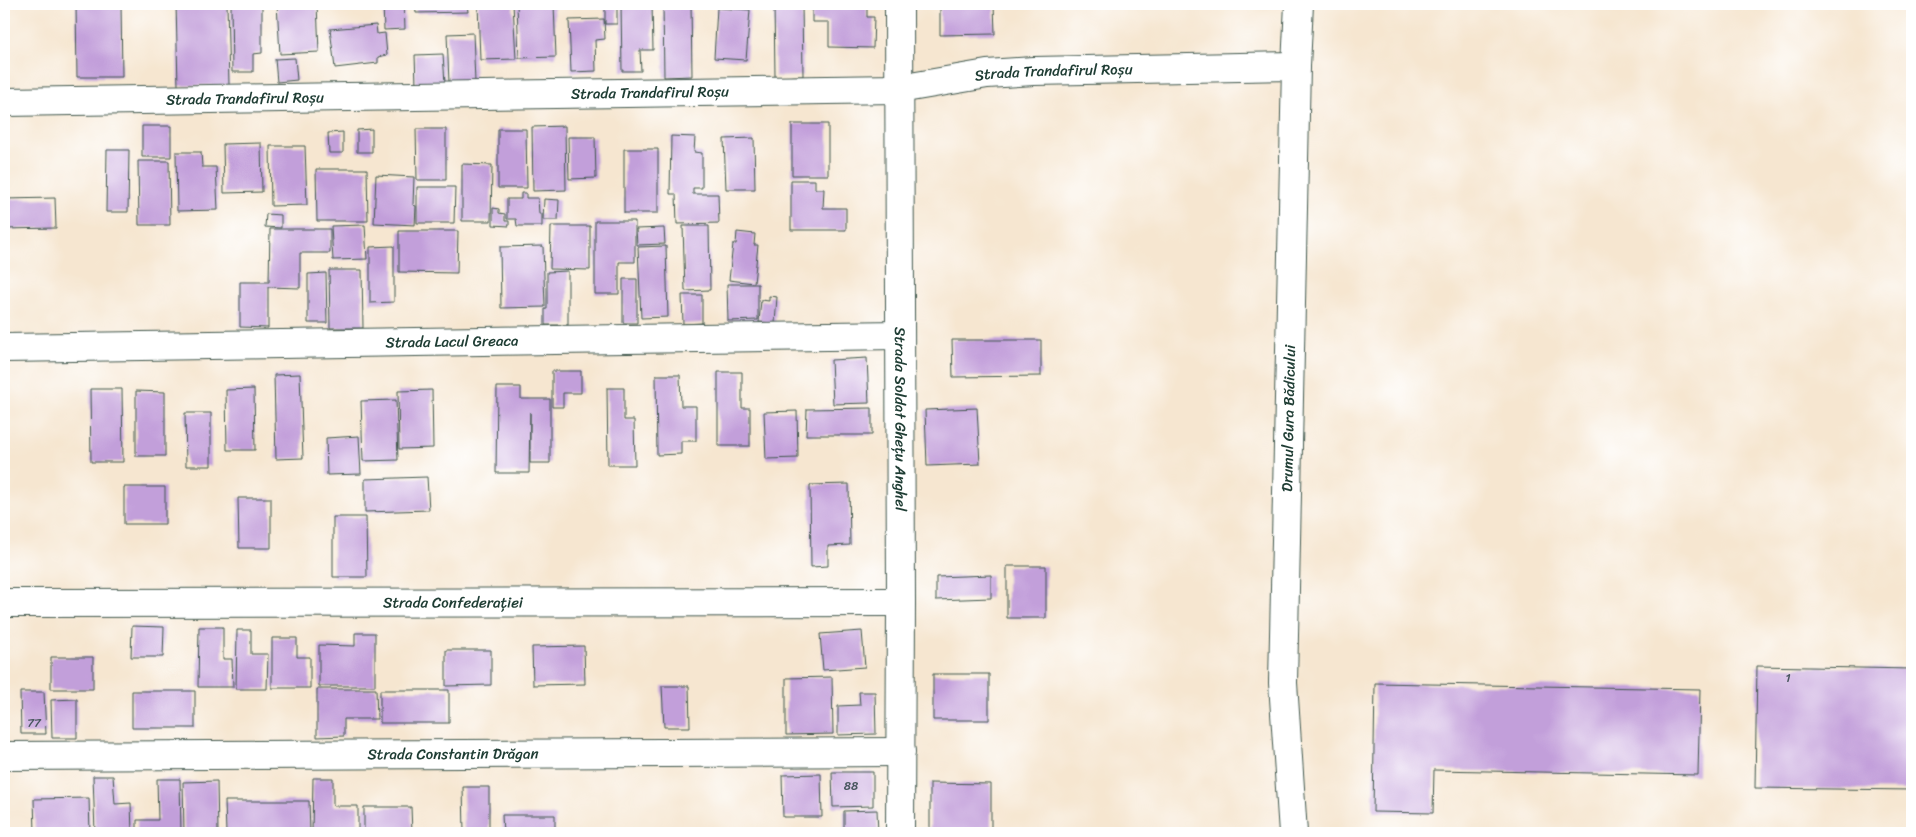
<svg xmlns="http://www.w3.org/2000/svg" width="1916" height="837" viewBox="0 0 1916 837" font-family="Sriracha,sans-serif">
	<style>
		.building { fill: #c29fda }
		.lines { fill: none; stroke-linecap: round; stroke-linejoin: round }
		.street-casing { stroke: #3f564b; stroke-width: 30 }
		.street { stroke: #fff; stroke-width: 28 }
		.labels { text-anchor: middle; stroke-width: 5; stroke-linejoin: round; paint-order: stroke }
		.number-label { font-size: 12px; fill: #48565e }
		.street-label { font-size: 15px; fill: #1f3d34; stroke: #fff }
	</style>
	<rect width="100%" height="100%" fill="#fff"/>
	<filter id="ink" filterUnits="userSpaceOnUse"><feTurbulence type="fractalNoise" baseFrequency=".02" numOctaves="2"/><feDisplacementMap in="SourceGraphic" scale="10" xChannelSelector="R" yChannelSelector="G"/><feConvolveMatrix kernelMatrix="1 2 1 2 8 2 1 2 1" color-interpolation-filters="sRGB"/></filter>
	<filter id="wash" filterUnits="userSpaceOnUse"><feTurbulence type="fractalNoise" baseFrequency=".0096" numOctaves="4" result="noise"/><feDisplacementMap in="SourceGraphic" scale="20" xChannelSelector="R" yChannelSelector="G"/><feGaussianBlur stdDeviation="1.12" result="paint"/><feColorMatrix in="noise" values="0 0 0 0 0 0 0 0 0 0 0 0 0 0 0 0 0 1.4 0 .05"/><feComposite in="paint" operator="in"/></filter>
	<g filter="url(#wash)">
		<rect width="100%" height="100%" fill="#f6e6d0"/>
		<g id="blocks">
			<path class="building" d="M76 4H121L122 77H77Z
				M176 4H227L229 85 178 86Z
				M231 4H262V53L253 54V72H232Z
				M277 4H317L319 52 280 54Z
				M383 4H404L405 29 384 30Z
				M415 4H467L468 12 416 13Z
				M478 4H513L516 59 480 60Z
				M517 4H554L556 57 519 58Z
				M605 4H617V24H605Z
				M621 4H652L653 50H640L641 71H622Z
				M663 4H691L692 76 664 77Z
				M774 4H802L803 76 775 77Z
				M812 4H867V17H874L873 48 829 47V22H812Z
				M940 4H994L995 34 940 35Z
				M717 8 750 10 746 60 714 58Z
				M604 19 605 39 595 40 596 71 571 72 569 20Z
				M376 25 377 34 385 33 387 55 378 57V63L335 68 330 29Z
				M473 33 475 82 449 83 447 34Z
				M443 54 445 83 416 85 415 55Z
				M295 58 297 80 277 82 275 59Z
				M792 124H828V175H792Z
				M142 126H171V157H142Z
				M565 126 566 190 533 191 532 127Z
				M372 129V152H357V130Z
				M416 129H446V180H417Z
				M498 129H526L527 188H498Z
				M343 132V153H329L328 133Z
				M671 136 695 137 694 152 702 153V188H693V194H718L719 223 677 224 676 194H670Z
				M568 137H595L596 178 569 179Z
				M754 138 755 189H726L724 139Z
				M261 143 262 192 224 193 223 144Z
				M270 146H305L307 205 271 206Z
				M624 149H658V213H624Z
				M107 150H129L128 212H106Z
				M176 152H201L202 167H216L218 210 177 211Z
				M138 161H169L170 225H139Z
				M462 164 492 165 491 221H462Z
				M316 169H367L368 221H317Z
				M376 175 414 177 413 205 416 206 415 225 374 223Z
				M791 180H815V189H824L823 208H846V230H791Z
				M417 187H455L454 223H417Z
				M521 193H526V198H538L539 214H542V226H517L516 219H507V199H521Z
				M55 198 56 228 4 229V199Z
				M544 199 559 200 558 220H543Z
				M493 208 499 209V213L505 214V221H509V226L493 225Z
				M266 214 281 215V228L265 227Z
				M595 221H635V262H619V294H595Z
				M365 225 367 259 333 260 331 226Z
				M551 226H590V270L550 269Z
				M683 226H709L710 290 685 291Z
				M664 228 665 244 637 245 636 229Z
				M270 229H330V253H300V288L268 287V328L240 327V282H269Z
				M399 231H458L457 273 399 272Z
				M737 232 755 234 754 245H758L754 283 729 280 733 244H736Z
				M394 246V302L370 303V247Z
				M543 246 545 307 501 308 500 247Z
				M666 246 668 317 641 318 638 247Z
				M329 270H362L363 328H330Z
				M568 271V325H545V309H547V272Z
				M326 273 327 323H308V274Z
				M623 279H637V323H623Z
				M727 284H758V320L728 321Z
				M682 295H702V323L683 324Z
				M769 296 777 297 775 323 759 322 761 300 769 301Z
				M952 340H1041V376L953 377Z
				M867 358 869 403 833 404 831 360Z
				M552 371H581V393H563V407H552Z
				M718 372H742V408H750V446H718Z
				M300 374 303 458 276 459 274 375Z
				M656 375H680L681 406H696V441H681V454L657 455Z
				M497 387H521V399H550V463H530V412L529 473H496Z
				M607 388H624V420H634L635 465H608Z
				M90 389H122L123 462H91Z
				M254 389 255 450H227L226 390Z
				M432 390 433 448 399 449 398 391Z
				M136 391 165 392V456H136Z
				M396 400 398 460 363 461 361 401Z
				M872 408V435H806L807 409Z
				M977 408 980 464 927 466 925 410Z
				M797 411 798 458 766 459 764 412Z
				M185 413H211V466H186Z
				M359 436 361 474 327 475 326 438Z
				M427 477 429 510 365 512V479Z
				M849 484 850 545 828 546V566L811 567 810 485Z
				M124 487H165V524H124Z
				M238 498H271V548H239Z
				M333 517H366L367 577H333Z
				M1007 566H1046V618H1007Z
				M991 575V598L936 600V577Z
				M132 626 164 627 163 657H131Z
				M199 627H223V659H232L233 687H198Z
				M237 630H251V654H268L267 689H236Z
				M862 631 865 667 823 670 820 634Z
				M355 633H375V686H319V645L355 646Z
				M272 638H297V657H310V688H272Z
				M584 646 585 684 533 685 532 647Z
				M446 650H491V685L446 686Z
				M51 657H93V689H51Z
				M1757 666 1912 669V790L1755 788Z
				M933 674H989V720H933Z
				M832 677 833 734 786 735V678Z
				M1375 683 1700 689 1698 775 1434 770 1433 813 1373 812Z
				M662 686H689L690 727H664Z
				M317 689H376L377 719H344V736L317 737Z
				M380 690H449V723H380Z
				M132 691H195V728H132Z
				M20 692H44L46 734H21Z
				M859 692H875L876 734 838 735V706L860 705Z
				M77 699V738H52L51 700Z
				M832 772H873V806L833 807Z
				M821 774 822 817H783L782 775Z
				M93 776H113L115 804 131 803 132 833H95Z
				M313 778H333V806H358V833H312Z
				M157 779H180L181 833H137V820H158Z
				M217 781 218 833H184L183 782Z
				M930 783 991 784V833H930Z
				M463 787H489V833H464Z
				M89 798 90 833H35L34 799Z
				M225 801H309L310 833H226Z
				M364 807H411L412 833H364Z
				M877 810 878 833H844V811Z
				M502 815H555V833H503Z"/>
		</g>
	</g>
	<g filter="url(#ink)">
		<use href="#blocks" fill-opacity="0" stroke="#3f564b" stroke-width="1"/>
		<g class="lines">
			<g class="street-casing">
				<g id="street">
					<path id="s1" d="M899 4 901 602 900 833"/>
					<path id="s2" d="M4 102 899 89 987 74 1034 71 1296 66"/>
					<path id="s3" d="M4 348 900 335"/>
					<path id="s4" d="M4 603 901 602"/>
					<path id="s5" d="M4 756 901 752"/>
					<path id="s6" d="M1293 833 1283 683 1296 66 1299 4"/>
				</g>
			</g>
			<use href="#street" class="street"/>
		</g>
	</g>
	<g class="labels">
		<g class="number-label">
			<text x="1788" y="682">1</text>
			<text x="34" y="727">77</text>
			<text x="851" y="790">88</text>
		</g>
		<g class="street-label">
			<text dy="5" stroke="none"><textPath href="#s2" startOffset="1051">Strada Trandafirul Roșu</textPath></text>
			<text dy="5" stroke="none"><textPath href="#s2" startOffset="646">Strada Trandafirul Roșu</textPath></text>
			<text dy="5" stroke="none"><textPath href="#s2" startOffset="241">Strada Trandafirul Roșu</textPath></text>
			<text dy="5" stroke="none"><textPath href="#s3" startOffset="448">Strada Lacul Greaca</textPath></text>
			<text dy="5" stroke="none"><textPath href="#s1" startOffset="415">Strada Soldat Ghețu Anghel</textPath></text>
			<text dy="5" stroke="none"><textPath href="#s6" startOffset="415">Drumul Gura Bădicului</textPath></text>
			<text dy="5" stroke="none"><textPath href="#s4" startOffset="449">Strada Confederației</textPath></text>
			<text dy="5" stroke="none"><textPath href="#s5" startOffset="449">Strada Constantin Drăgan</textPath></text>
		</g>
	</g>
	<rect width="1916" height="837" fill="none" stroke="#fff" stroke-width="20"/>
</svg>
